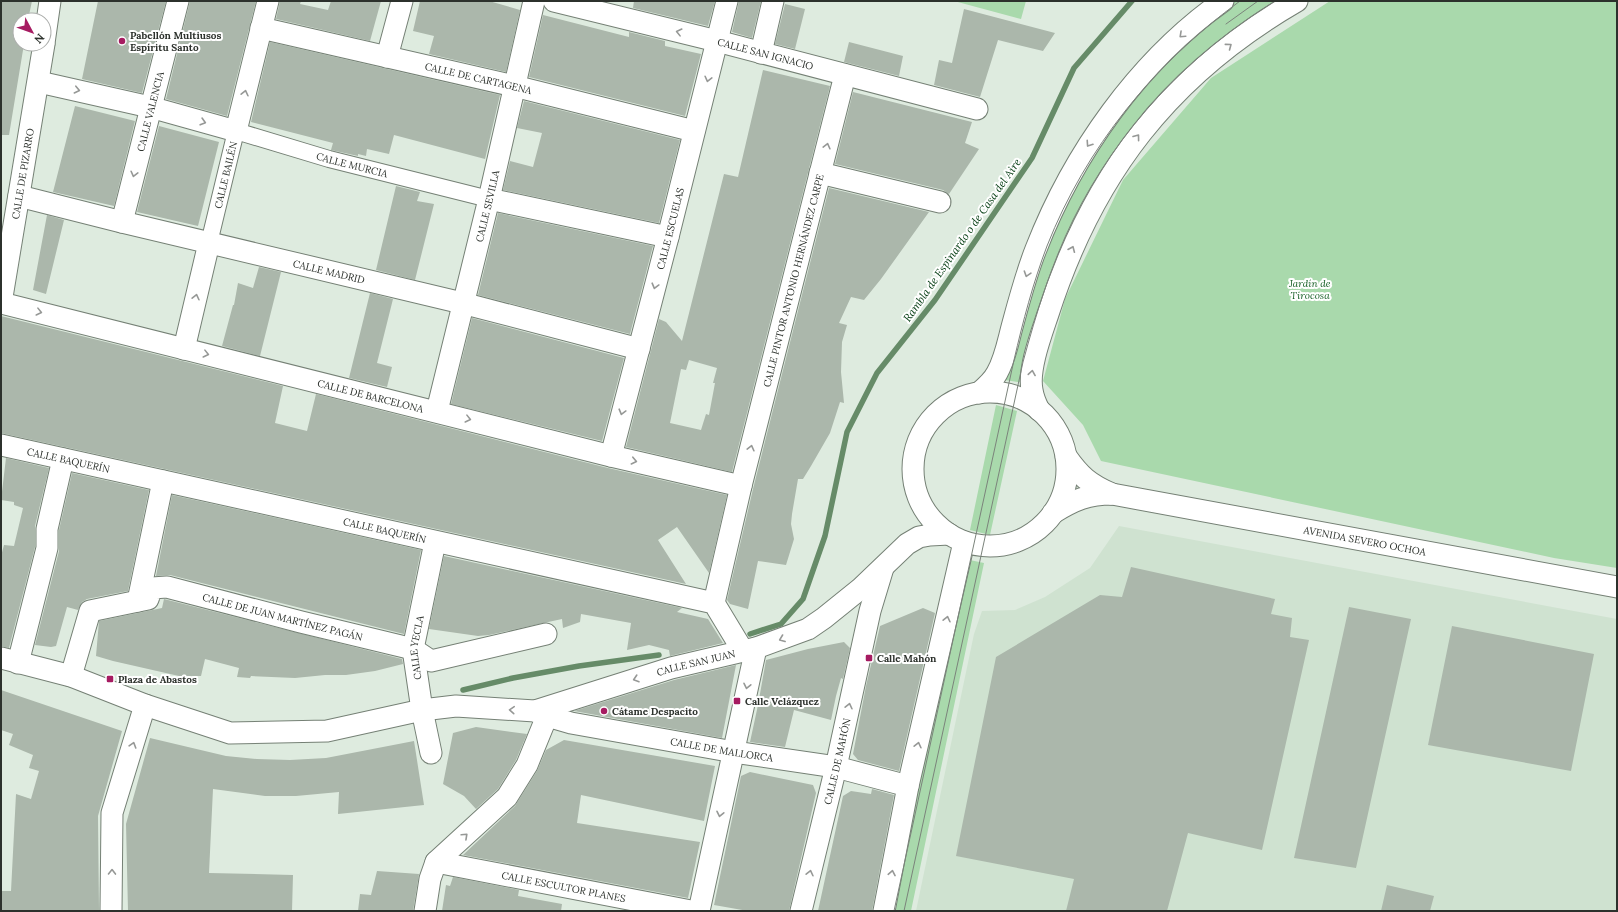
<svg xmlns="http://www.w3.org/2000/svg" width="1618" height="912" viewBox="0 0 1618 912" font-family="Lora,serif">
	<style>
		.built { fill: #cfe2d0 }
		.green { fill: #a9d9ac }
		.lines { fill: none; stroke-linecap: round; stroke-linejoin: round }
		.stream { stroke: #668b68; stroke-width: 5.5 }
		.building { fill: #abb7ab; fill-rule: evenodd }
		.pedestrian-casing { stroke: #758075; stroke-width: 18 }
		.minor-casing { stroke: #758075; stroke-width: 23 }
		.pedestrian { stroke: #fff; stroke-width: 16 }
		.minor { stroke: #fff; stroke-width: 21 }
		.tram { stroke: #7b837b; stroke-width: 1 }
		.oneway { stroke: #969896 }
		.poi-dot { fill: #a61b61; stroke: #fff; stroke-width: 1.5 }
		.labels { text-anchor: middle; stroke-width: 4; stroke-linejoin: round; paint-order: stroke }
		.poi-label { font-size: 10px; font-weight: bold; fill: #2c312c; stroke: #fff; text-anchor: start }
		.street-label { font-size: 10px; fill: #2c312c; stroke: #fff }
		.park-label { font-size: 10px; font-style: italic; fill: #155e24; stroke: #fff }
		.water-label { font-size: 11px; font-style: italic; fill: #003b0f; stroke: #fff }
	</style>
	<rect width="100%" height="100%" fill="#deebdf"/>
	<path class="built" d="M1119 526 1617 619V911H916L974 634 982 611 1015 610 1045 597 1090 568Z"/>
	<path class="green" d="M954 1H1026L1021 19Z
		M1231 1H1288L1133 136 1025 383 1004 380 1050 227 1131 94Z
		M1330 1H1617V568L1554 558 1101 461 1083 425 1043 381 1065 299 1123 180 1211 78Z
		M996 405 1017 411 990 535 970 530Z
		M965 559 984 563 911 911H889Z"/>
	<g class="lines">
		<path class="stream" d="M750 634 781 624 803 599 825 536 847 432 877 373 935 300 1032 158 1074 68 1132 1
			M463 690 513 678 579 666 659 655"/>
	</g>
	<path class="building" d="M1 1H32L28 20H20V44H24L9 135H1Z
		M98 1H166L142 93 82 79Z
		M190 1H256L227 116 166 99Z
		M280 1H301L300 4 328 10 331 1H381L370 41 276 19Z
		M420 1H489L520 10 506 72 429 54 434 36 413 31Z
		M634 1H715L708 26 633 8Z
		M739 1H761L752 38 732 32Z
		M785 4 805 9 795 49 775 44Z
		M964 9 1055 33 1043 51 998 40 980 97 934 85 939 60 952 63Z
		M543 15 629 37V32L665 41V46L701 54 685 116 529 77Z
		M270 42 500 95 485 159 394 135 389 154 367 149 366 156 358 154V156L331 150 333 143 251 122Z
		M849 42 903 56 899 76 844 62Z
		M763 70 830 86 732 472 626 447 659 319 666 322 682 341 724 174 738 177ZM689 360 717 368 713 383H715L709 415 706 414 701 430 670 423 681 369 686 370Z
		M853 92 972 122 965 143 979 149 949 194 943 190 835 164Z
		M524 101 680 140 659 223 503 190 510 161 533 167 542 133 517 128Z
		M75 106 135 121 114 206 53 192Z
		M159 126 219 142 198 226 137 212Z
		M396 186 420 192 417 201 434 204 415 280 376 270Z
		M829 188 929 212 881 279 864 300 851 297 839 323 847 325 842 342 841 372 844 403 840 402 830 433 811 466 803 479H798L792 514 791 524 794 539 786 565 758 561 748 609 730 604 727 600 753 489Z
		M498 213 653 246 630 334 478 295Z
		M47 215 64 220 46 294 33 290Z
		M259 267 281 272 260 356 222 346 233 305H234L238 283 253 288Z
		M370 293 393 299 377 363 392 367 387 387 349 378Z
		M1 316 283 386 275 423 307 431 316 394 608 468 727 495 709 573 677 527 658 540 686 584 1 433Z
		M472 318 624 358 602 441 451 404Z
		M6 458 49 468 35 526V547L9 648 1 646V556L4 545 14 546 23 508 14 505V502L1 500Z
		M72 473 149 490 128 591 87 599 82 602 78 610 67 607 56 646 51 647 35 645 59 551V530Z
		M172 495 421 550 404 634 170 575 156 576Z
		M444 556 682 608 677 612 708 619 723 643 670 656 669 650 649 645 627 650 631 623 581 614 580 622 563 628 562 619 489 635 478 636 429 629Z
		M1131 567 1275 599 1271 614 1292 618 1290 637 1309 640 1262 850 1188 833 1167 911H1066L1074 879 956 856 996 657 1100 595 1122 597Z
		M164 599 402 659 403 664 375 671 346 675H325L295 678 251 676 250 678 237 677 239 668 205 659 201 676H179L113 661 96 656 99 621 162 608Z
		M1349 607 1411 619 1356 868 1294 858Z
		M923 608 935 613 899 771 858 760 853 754 866 686 880 626Z
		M1452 626 1594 654 1571 771 1428 745Z
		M844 642 850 648 843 679 841 678 836 696 831 720 794 710 785 747 750 742 758 705 766 660 808 649Z
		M736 665 722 738 574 711 674 680Z
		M1 690 122 731 98 816 99 911H1V891H11L16 794 31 799 39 771 29 768 33 755 9 745 13 734 1 730Z
		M476 727 527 734 516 760 498 789 476 809 464 796 443 784 453 733Z
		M150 738 226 756 257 759 290 760 326 758 414 741 424 805 338 814 339 792 296 796H265L213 789 209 873 293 875 292 911H128L126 824Z
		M564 740 715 766 704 821 581 795 577 823 700 842 688 898 463 855 515 806 537 771 546 750Z
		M750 772 813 785 816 793 789 911H748L714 905 741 776Z
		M872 789 894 795 872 911H818L843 796 851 791 871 794Z
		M377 871 419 874 413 911H358L360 894 371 895Z
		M453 877 519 890 518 896 562 904 561 911H442L446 885 450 886Z
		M1387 885 1434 896 1430 911H1381Z"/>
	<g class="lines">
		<g class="pedestrian-casing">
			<g id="pedestrian">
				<path id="s1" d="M209 243 236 131 329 159 489 199"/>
			</g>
		</g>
		<g class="minor-casing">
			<g id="minor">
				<path id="s2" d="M554 1 717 41 977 109"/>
				<path id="s3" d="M261 28 514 86 694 131"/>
				<path d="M44 43 50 1"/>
				<path d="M761 53 773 1"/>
				<path d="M387 57 402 1"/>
				<path d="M39 82 150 107 236 131 268 1"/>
				<path d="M820 173 940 202"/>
				<path id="s4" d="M19 196 122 222 462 303 639 349"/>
				<path d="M489 199 668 237"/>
				<path id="s5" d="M122 222 178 1"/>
				<path id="s6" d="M1 303 611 456 741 486"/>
				<path id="s7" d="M1 303 44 44"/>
				<path d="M184 349 209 243"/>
				<circle cx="990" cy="469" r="77"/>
				<path d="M979 393C986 387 993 381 997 373 1005 359 1008 342 1012 327 1019 301 1026 274 1036 249 1073 154 1138 61 1223 1"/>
				<path d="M1039 410C1036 404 1033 397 1032 390 1028 369 1041 335 1048 314 1093 174 1169 75 1297 1"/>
				<path id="s8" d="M437 411 489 199 534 1"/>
				<path id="s9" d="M1 445 714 603 743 651"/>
				<path id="s10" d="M611 456 668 237 727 1"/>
				<path d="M1066 456C1080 476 1089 484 1112 494"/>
				<path id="s11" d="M1053 513C1074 500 1088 494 1112 494L1617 587"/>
				<path d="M138 601 163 481"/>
				<path id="s12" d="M714 603 741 486 845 75"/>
				<path id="s13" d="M1 658 71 676 145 705 230 733 327 731 422 710 456 706 535 711 671 668 756 648 808 629 824 618 860 589 907 544 919 537 930 535 949 534"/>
				<path d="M18 663 47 548V529L63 459"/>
				<path id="s14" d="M71 676 90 611 148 599 152 588 167 587 301 622 413 649 431 661 546 634"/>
				<path id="s15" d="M535 711 547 716 571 723 734 752 836 767 908 786"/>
				<path id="s16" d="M431 753 422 710 413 649 435 542"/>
				<path id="s17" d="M436 862 691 911"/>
				<path d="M111 911 112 813 145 705"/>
				<path d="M425 911 430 879 436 862 507 797 527 765 547 716"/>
				<path d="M699 911 756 648"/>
				<path id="s18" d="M801 911 836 767 870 611 883 568"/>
				<path d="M884 911 908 786 964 542"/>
			</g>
		</g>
		<use href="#pedestrian" class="pedestrian"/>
		<use href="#minor" class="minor"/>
		<path class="tram" d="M1226 24 1258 1
			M894 911 1014 360C1023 321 1033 283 1047 246 1086 147 1154 64 1240 1
			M904 911 1023 362C1036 314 1051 265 1073 220 1118 129 1189 54 1275 1"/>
	</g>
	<defs><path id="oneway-chevron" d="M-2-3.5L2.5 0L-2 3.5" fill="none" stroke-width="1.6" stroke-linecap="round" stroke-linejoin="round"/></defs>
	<g class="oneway">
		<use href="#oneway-chevron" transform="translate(679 32) rotate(-166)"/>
		<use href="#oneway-chevron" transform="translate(1182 35) rotate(137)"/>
		<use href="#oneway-chevron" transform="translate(1229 46) rotate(-37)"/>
		<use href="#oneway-chevron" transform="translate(708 79) rotate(104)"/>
		<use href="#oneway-chevron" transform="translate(77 90) rotate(13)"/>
		<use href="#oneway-chevron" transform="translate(245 93) rotate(-77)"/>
		<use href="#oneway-chevron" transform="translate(203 122) rotate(16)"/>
		<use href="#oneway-chevron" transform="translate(1137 137) rotate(-53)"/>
		<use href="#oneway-chevron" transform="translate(1089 144) rotate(124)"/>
		<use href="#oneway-chevron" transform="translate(827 146) rotate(-76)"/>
		<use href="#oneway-chevron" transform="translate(134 174) rotate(104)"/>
		<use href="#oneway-chevron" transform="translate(1072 249) rotate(-67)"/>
		<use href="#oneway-chevron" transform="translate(1027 274) rotate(108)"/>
		<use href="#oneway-chevron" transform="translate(655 286) rotate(105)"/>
		<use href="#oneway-chevron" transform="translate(196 297) rotate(-77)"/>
		<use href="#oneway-chevron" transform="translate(39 312) rotate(14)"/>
		<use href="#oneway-chevron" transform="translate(206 354) rotate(14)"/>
		<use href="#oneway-chevron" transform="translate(1032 373) rotate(-81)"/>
		<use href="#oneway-chevron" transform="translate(622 412) rotate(105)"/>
		<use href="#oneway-chevron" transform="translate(468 419) rotate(14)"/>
		<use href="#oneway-chevron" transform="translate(751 448) rotate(-76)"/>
		<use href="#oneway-chevron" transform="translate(634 461) rotate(13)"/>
		<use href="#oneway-chevron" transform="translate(947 619) rotate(-77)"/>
		<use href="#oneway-chevron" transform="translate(782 639) rotate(159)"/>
		<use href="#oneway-chevron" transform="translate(636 679) rotate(162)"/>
		<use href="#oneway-chevron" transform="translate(747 686) rotate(102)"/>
		<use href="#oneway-chevron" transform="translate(849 706) rotate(-77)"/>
		<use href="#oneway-chevron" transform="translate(512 710) rotate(-176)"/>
		<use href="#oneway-chevron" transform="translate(133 745) rotate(-73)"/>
		<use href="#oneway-chevron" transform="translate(918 745) rotate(-77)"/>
		<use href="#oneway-chevron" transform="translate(720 814) rotate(102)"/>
		<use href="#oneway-chevron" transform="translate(465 836) rotate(-43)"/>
		<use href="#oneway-chevron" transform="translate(112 872) rotate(-89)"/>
		<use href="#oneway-chevron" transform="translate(810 873) rotate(-77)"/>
		<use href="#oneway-chevron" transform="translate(892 873) rotate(-79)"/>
	</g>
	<g class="poi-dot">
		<circle cx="122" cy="41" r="4"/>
		<rect x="865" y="654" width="8" height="8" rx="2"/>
		<rect x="106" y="675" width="8" height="8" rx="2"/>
		<rect x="733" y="697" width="8" height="8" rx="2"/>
		<circle cx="604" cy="711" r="4"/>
	</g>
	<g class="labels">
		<g class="poi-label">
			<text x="130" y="39">Pabellón Multiusos<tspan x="130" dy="12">Espíritu Santo</tspan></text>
			<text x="877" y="662">Calle Mahón</text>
			<text x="118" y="683">Plaza de Abastos</text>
			<text x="745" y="705">Calle Velázquez</text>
			<text x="612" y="715">Cátame Despacito</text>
		</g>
		<g class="street-label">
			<text dy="4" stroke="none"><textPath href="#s2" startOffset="218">CALLE SAN IGNACIO</textPath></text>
			<text dy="4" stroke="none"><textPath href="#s3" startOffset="223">CALLE DE CARTAGENA</textPath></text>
			<text dy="4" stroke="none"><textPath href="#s5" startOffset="114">CALLE VALENCIA</textPath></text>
			<text dy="4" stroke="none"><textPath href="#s1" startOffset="236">CALLE MURCIA</textPath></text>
			<text dy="4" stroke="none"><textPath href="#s7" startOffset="131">CALLE DE PIZARRO</textPath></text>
			<text dy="4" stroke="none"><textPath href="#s1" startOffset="70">CALLE BAILÉN</textPath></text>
			<text dy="4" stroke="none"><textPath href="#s8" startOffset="211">CALLE SEVILLA</textPath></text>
			<text dy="4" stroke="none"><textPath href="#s10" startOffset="235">CALLE ESCUELAS</textPath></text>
			<text dy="4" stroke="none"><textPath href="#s4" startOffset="319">CALLE MADRID</textPath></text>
			<text dy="4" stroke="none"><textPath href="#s12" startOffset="332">CALLE PINTOR ANTONIO HERNÁNDEZ CARPE</textPath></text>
			<text dy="4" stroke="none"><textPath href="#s6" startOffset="381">CALLE DE BARCELONA</textPath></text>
			<text dy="4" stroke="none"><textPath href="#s9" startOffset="69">CALLE BAQUERÍN</textPath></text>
			<text dy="4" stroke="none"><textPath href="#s9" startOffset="393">CALLE BAQUERÍN</textPath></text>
			<text dy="4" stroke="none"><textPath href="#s11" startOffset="320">AVENIDA SEVERO OCHOA</textPath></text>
			<text dy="4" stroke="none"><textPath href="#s14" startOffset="273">CALLE DE JUAN MARTÍNEZ PAGÁN</textPath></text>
			<text dy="4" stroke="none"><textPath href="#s16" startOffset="107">CALLE YECLA</textPath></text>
			<text dy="4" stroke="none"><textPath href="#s13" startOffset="717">CALLE SAN JUAN</textPath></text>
			<text dy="4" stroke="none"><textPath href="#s15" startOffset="191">CALLE DE MALLORCA</textPath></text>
			<text dy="4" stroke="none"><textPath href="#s18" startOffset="154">CALLE DE MAHÓN</textPath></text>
			<text dy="4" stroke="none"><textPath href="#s17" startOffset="130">CALLE ESCULTOR PLANES</textPath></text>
		</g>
		<g class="park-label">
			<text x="1310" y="287">Jardín de<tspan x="1310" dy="12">Tirocosa</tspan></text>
		</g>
		<g class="water-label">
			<text transform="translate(962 240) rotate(-55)" y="4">Rambla de Espinardo o de Casa del Aire</text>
		</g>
	</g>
	<rect width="1618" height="912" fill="none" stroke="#2c312c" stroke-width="4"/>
	<g transform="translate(32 32) rotate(131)"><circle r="19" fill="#ffffff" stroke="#abadab"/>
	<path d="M0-3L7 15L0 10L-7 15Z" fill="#a61b61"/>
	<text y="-6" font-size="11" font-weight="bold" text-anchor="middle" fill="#2c312c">N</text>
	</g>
</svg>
